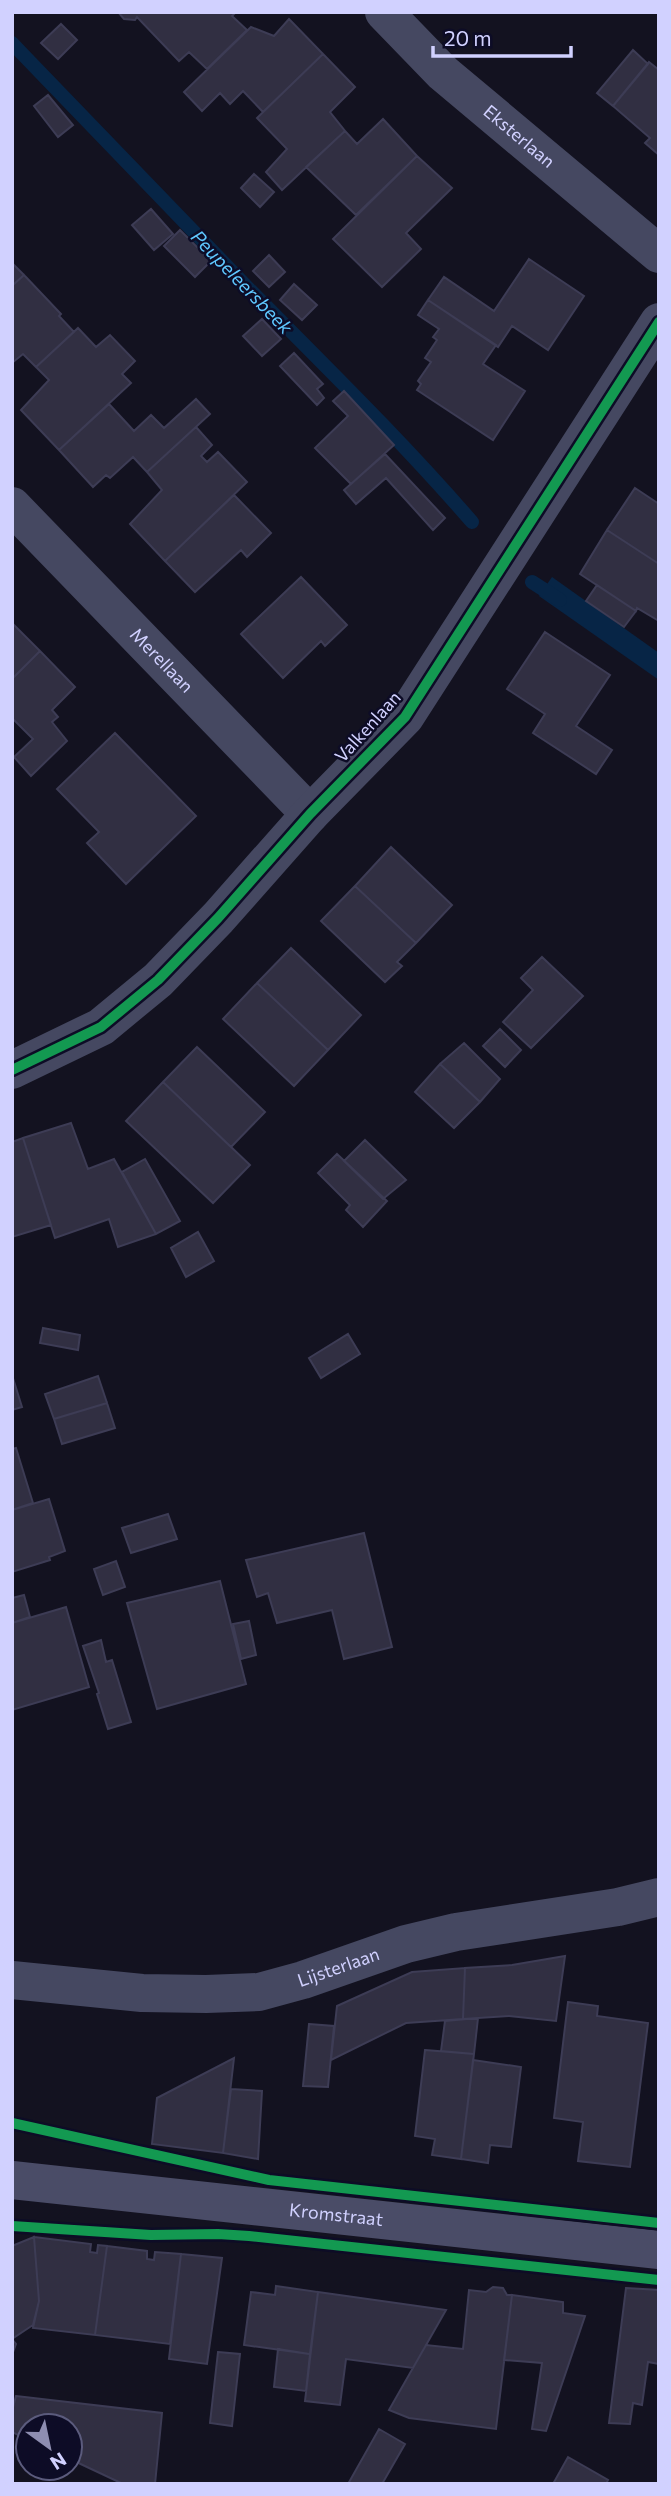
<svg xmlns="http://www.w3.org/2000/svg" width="671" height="2496" viewBox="0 0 671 2496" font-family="Commissioner,sans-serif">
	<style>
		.water { fill: #072546 }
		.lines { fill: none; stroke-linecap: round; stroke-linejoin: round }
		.stream { stroke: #072546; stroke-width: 14 }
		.building { fill: #312f42; stroke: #3d3c55; stroke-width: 2 }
		.minor { stroke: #454861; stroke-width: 38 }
		.secondary { stroke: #4a4c67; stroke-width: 38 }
		.cycleway-casing { stroke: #0d0c26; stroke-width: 15 }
		.cycleway { stroke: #139951; stroke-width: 10 }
		.labels { text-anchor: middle; stroke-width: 5; stroke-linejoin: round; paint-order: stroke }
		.street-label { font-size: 18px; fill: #d1d1ff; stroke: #0d0c26 }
		.water-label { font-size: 19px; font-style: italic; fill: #5fc8ff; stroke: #0d0c26 }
	</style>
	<rect width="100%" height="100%" fill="#131220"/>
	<path class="water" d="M552 577 659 653V680L539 596Z"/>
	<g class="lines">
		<path class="stream" d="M12 43C90 125 169 206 248 288 324 365 401 440 472 522
			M532 582 560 600"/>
	</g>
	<path class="building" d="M118 12H236L232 16 247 30 207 69 189 52 179 61 137 17 135 20 124 19Z
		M289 19 323 54 263 112 243 91 230 104 220 93 202 111 184 92 251 27 274 36Z
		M61 24 77 40 58 59 41 43Z
		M633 50 648 64 613 106 597 93Z
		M323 54 355 87 330 112 345 131 282 190 266 172 287 149 257 118Z
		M649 62 659 70V155L645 143 650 138 613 106Z
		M48 95 73 125 58 137 34 106Z
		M383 119 417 156 356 215 306 167 345 131 357 144Z
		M417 156 452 188 406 233 421 249 382 287 333 239Z
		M254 174 274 192 260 207 241 188Z
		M151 209 173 234 154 250 132 225Z
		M180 230 211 261 195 277 164 246Z
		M269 255 285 272 269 287 253 271Z
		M529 259 584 296 548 350 512 326 498 347 428 300 444 277 494 311Z
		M12 263 24 275 12 286Z
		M24 275 61 314 59 316 74 332 36 367 23 354 12 363V286Z
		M294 284 317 305 302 320 280 300Z
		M428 300 496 345 483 364 525 391 493 440 417 390 421 384 418 381 431 362 425 358 437 340 433 337 439 329 418 315Z
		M262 319 281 339 262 356 243 336Z
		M78 328 96 347 110 335 135 361 122 374 131 383 59 450 21 410 49 380 36 367Z
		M294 353 323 384 317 389 324 398 317 405 280 366Z
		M344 391 394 445 351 484 315 448 348 416 333 401Z
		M196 399 210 414 147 472 133 457 110 478 106 475 93 487 59 450 109 404 134 431 151 415 164 428Z
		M196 427 212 445 201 456 207 462 218 452 247 482 165 561 130 524 162 490 147 472Z
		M385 454 445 518 433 530 386 478 356 504 344 490Z
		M635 488 659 504V564L607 530Z
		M234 495 271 533 247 557 241 550 195 592 165 561Z
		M607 530 659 564V621L637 608 636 611 580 574Z
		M301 577 347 625 325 646 321 641 283 678 241 634Z
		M597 585 636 611 624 627 586 601Z
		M12 623 40 651 12 679Z
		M545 632 610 675 576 726 612 750 596 774 533 733 545 714 507 689Z
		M40 651 75 687 52 710 58 717 52 722 67 741 31 776 14 757 33 739 12 718V679Z
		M115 733 196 816 126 884 87 843 99 832 57 789Z
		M391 847 452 905 416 943 355 886Z
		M355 886 416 943 397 962 402 966 385 982 321 921Z
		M291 948 361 1015 328 1050 257 983Z
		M542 957 583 996 531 1048 503 1022 533 990 521 978Z
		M257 983 328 1050 294 1086 223 1019Z
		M500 1029 521 1050 505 1067 483 1046Z
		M464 1043 500 1079 480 1102 440 1064Z
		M197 1047 265 1112 231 1147 163 1082Z
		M440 1064 480 1102 454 1128 415 1092Z
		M163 1082 250 1165 213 1203 126 1121Z
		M71 1123 88 1169 114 1159 156 1234 118 1247 109 1219 55 1238 23 1138Z
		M23 1138 51 1225 12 1237V1142Z
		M365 1140 406 1180 383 1199 344 1161Z
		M337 1154 387 1201 363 1227 346 1210 350 1205 318 1173Z
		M145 1159 180 1221 156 1234 122 1172Z
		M198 1232 214 1261 186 1277 171 1248Z
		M43 1328 80 1335 78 1350 40 1343Z
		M348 1334 360 1354 321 1378 309 1358Z
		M12 1375 22 1407 12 1410Z
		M98 1376 107 1403 54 1419 45 1394Z
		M107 1403 115 1428 62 1444 54 1419Z
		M16 1448 33 1503 12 1510V1449Z
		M49 1499 65 1551 49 1557 50 1560 12 1572V1510Z
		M168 1514 177 1539 131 1553 122 1528Z
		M364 1533 392 1647 344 1659 332 1610 277 1623 268 1593 257 1597 246 1560Z
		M116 1561 125 1587 103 1595 94 1569Z
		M220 1581 246 1684 157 1709 127 1603Z
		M24 1595 30 1617 12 1623V1598Z
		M66 1607 89 1687 12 1710V1623Z
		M249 1621 256 1655 241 1659 233 1624Z
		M101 1640 106 1662 112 1660 131 1722 108 1729 97 1694 99 1693 83 1646Z
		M565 1956 556 2021 509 2016 463 2019 465 1968 512 1965Z
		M465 1968 463 2019 406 2023 331 2060 337 2006 412 1972Z
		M568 2002 598 2006 597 2016 648 2023 630 2167 578 2161 583 2122 554 2118Z
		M478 2018 474 2054 441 2051 445 2021Z
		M309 2024 334 2026 328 2087 303 2086Z
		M425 2050 474 2054 461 2159 432 2155 435 2139 415 2136Z
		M234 2058 223 2153 152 2144 157 2098Z
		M473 2060 521 2067 511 2147 490 2145 488 2163 461 2159Z
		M231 2089 262 2091 258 2159 223 2153Z
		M34 2237 39 2301 33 2325 12 2339 16 2344 12 2355V2246Z
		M34 2237 91 2244 90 2252 97 2253 98 2245 107 2246 95 2335 33 2328 39 2301Z
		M107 2246 147 2251V2259L154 2260 155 2252 181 2254 170 2344 95 2335Z
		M181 2254 222 2258 207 2364 169 2359Z
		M276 2286 318 2292 310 2354 244 2345 251 2292 275 2295Z
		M493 2287 503 2288 507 2295H512L496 2429 409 2418 389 2410 426 2345 463 2349 469 2290 486 2292Z
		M626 2288 659 2290V2364L648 2362 642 2405 633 2403 630 2424 609 2423Z
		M318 2292 446 2310 413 2368 346 2359 340 2405 305 2401Z
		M512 2295 563 2302V2313L585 2316 546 2431 532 2429 542 2363 504 2360Z
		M278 2349 310 2354 306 2391 274 2387Z
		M218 2352 240 2354 232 2426 210 2423Z
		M16 2396 162 2413 155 2484H123L70 2459V2426H28V2440L12 2432V2411Z
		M379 2429 405 2444 382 2484H348Z
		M568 2457 608 2480 606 2484H553Z"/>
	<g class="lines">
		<g class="minor">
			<path id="s1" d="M384 12 443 73 659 254"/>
			<path id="s2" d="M12 506 310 814"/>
			<path d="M12 1070 101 1027 158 980 218 918 310 814 405 717 659 322"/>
			<path id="s3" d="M12 1980 142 1993 206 1994 259 1992 303 1980 406 1944 456 1932 618 1907 659 1897"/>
		</g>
		<path class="secondary" id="s4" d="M12 2180 659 2250"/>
		<g class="cycleway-casing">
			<path id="cycleway" d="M12 1070 101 1027 158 980 218 918 310 814 405 717 659 322
				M12 2123 269 2180 659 2223
				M12 2226 151 2235 218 2234 249 2236 659 2280"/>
		</g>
		<use href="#cycleway" class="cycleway"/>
	</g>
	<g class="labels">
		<g class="street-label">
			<text dy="6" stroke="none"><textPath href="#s1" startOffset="184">Eksterlaan</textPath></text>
			<text dy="6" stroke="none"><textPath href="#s2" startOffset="215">Merellaan</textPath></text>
			<text transform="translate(368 727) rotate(-48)" y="6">Valkenlaan</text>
			<text dy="6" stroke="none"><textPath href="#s3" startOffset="331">Lijsterlaan</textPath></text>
			<text dy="6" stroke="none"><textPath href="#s4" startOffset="326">Kromstraat</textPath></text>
		</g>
		<g class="water-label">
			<text transform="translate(242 282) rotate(46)" y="7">Peupeleersbeek</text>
		</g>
	</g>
	<rect width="671" height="2496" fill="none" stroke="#d1d1ff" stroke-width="28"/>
	<g transform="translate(49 2447) rotate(147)"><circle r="33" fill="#0d0c26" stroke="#5b5b7d" stroke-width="2"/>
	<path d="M0-5L12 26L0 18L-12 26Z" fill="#8e8eb1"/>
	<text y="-10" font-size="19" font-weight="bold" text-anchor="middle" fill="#d1d1ff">N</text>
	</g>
	<path d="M433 46v10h138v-10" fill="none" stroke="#d1d1ff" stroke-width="3.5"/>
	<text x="444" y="46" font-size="21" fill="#d1d1ff" stroke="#0d0c26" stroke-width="5" paint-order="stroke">20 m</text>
</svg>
